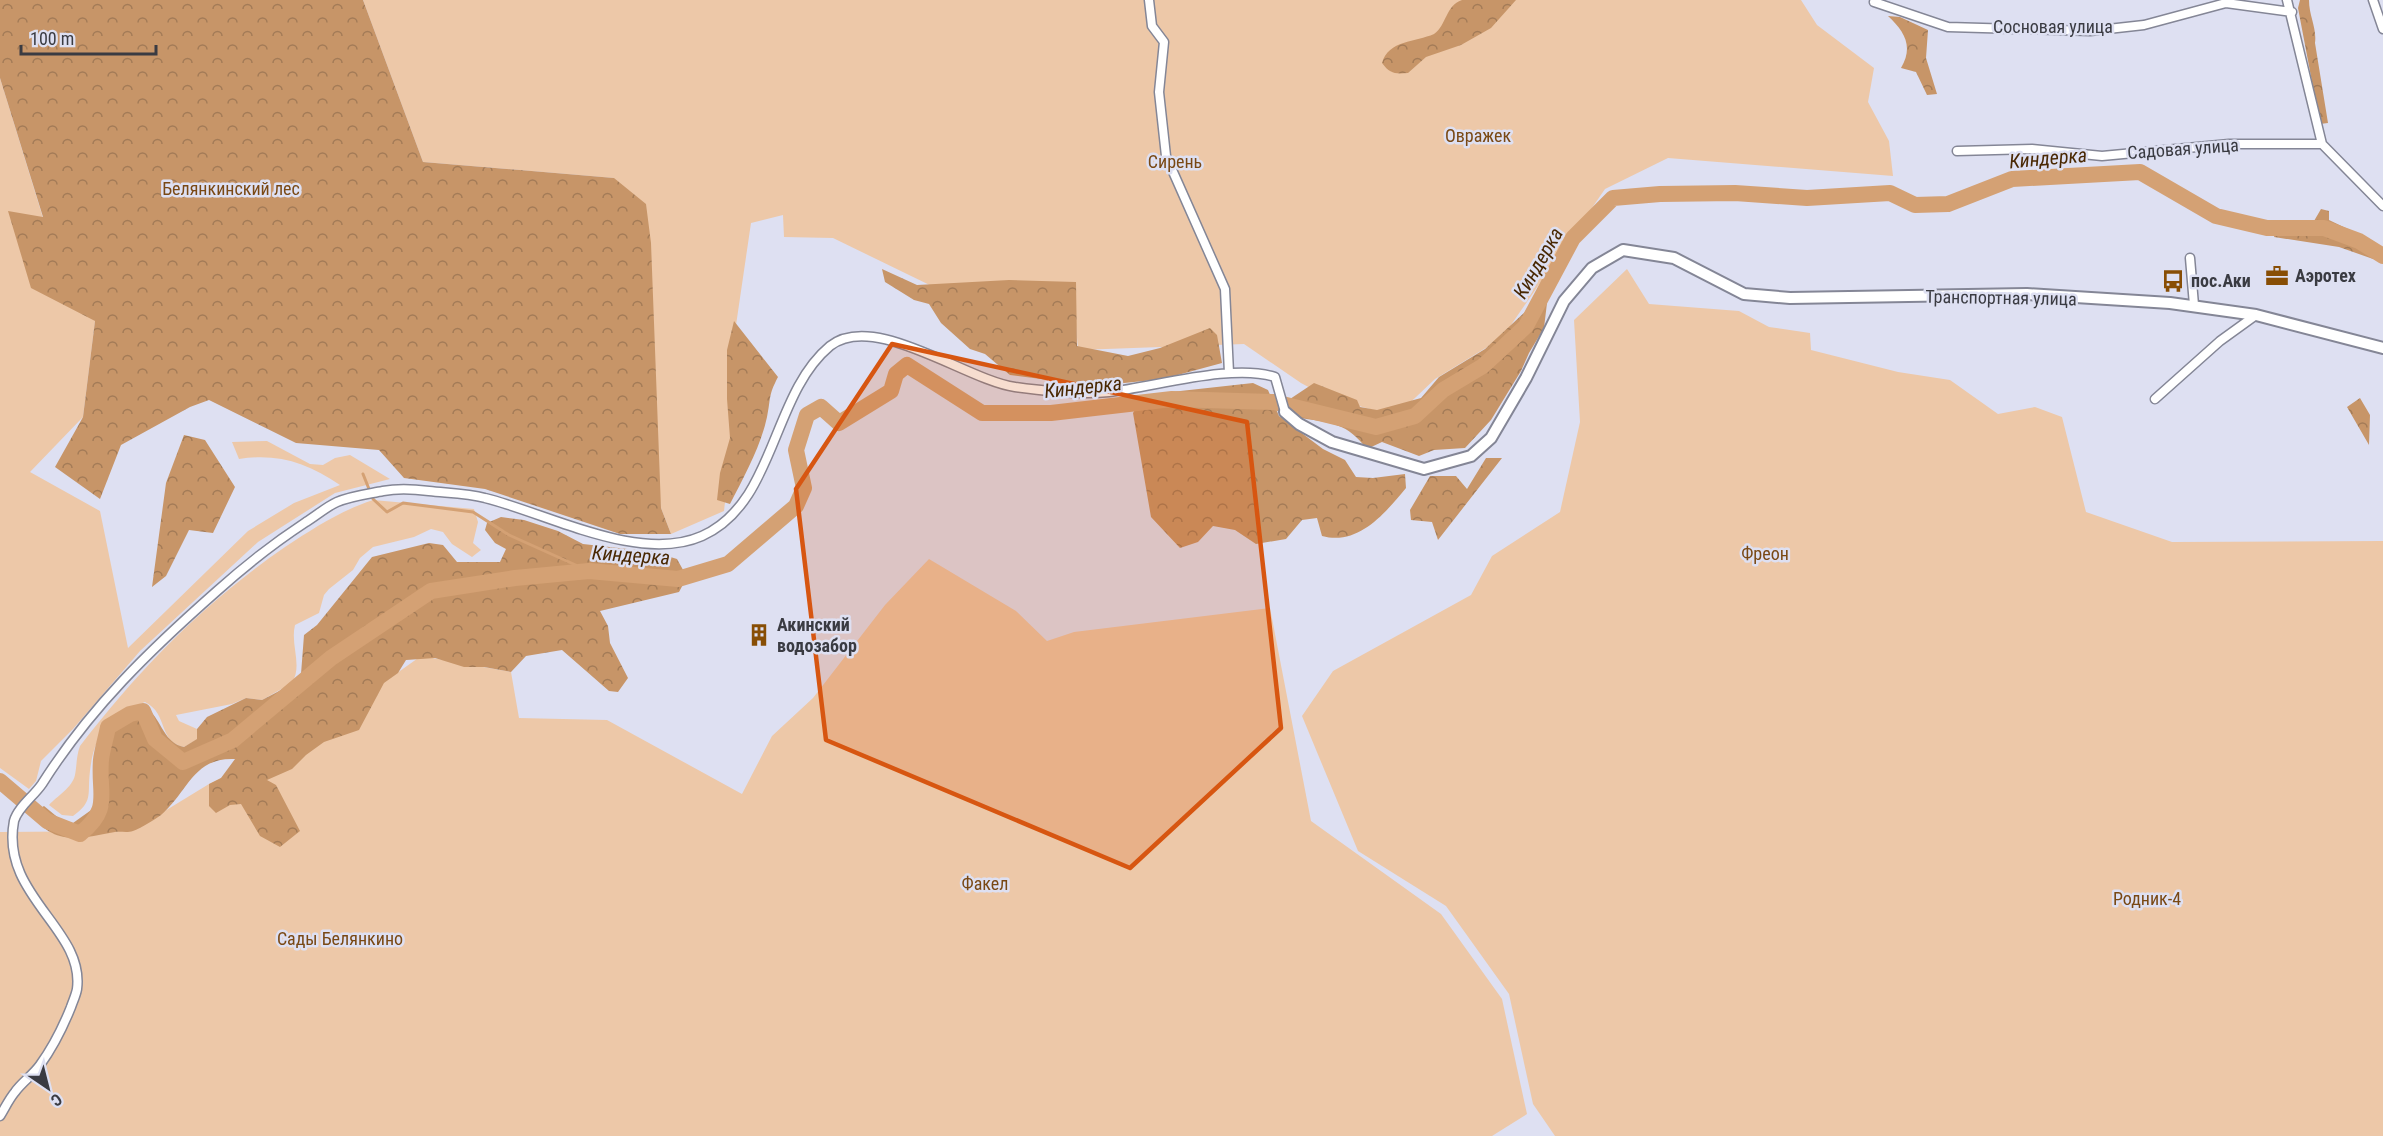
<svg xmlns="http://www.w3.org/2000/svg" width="2383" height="1136" viewBox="0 0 2383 1136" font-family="'Roboto Condensed',sans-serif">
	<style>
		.green { fill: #edc8a8 }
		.forest { fill: url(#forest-crowns) }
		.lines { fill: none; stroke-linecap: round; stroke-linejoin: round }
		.stream { stroke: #d4a174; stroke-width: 3 }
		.river { stroke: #d4a174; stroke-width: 16 }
		.minor-casing { stroke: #848696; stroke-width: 11 }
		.tertiary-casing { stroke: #848696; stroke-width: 14 }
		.minor { stroke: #fff; stroke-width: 8 }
		.tertiary { stroke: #fff; stroke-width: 10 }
		.marked { fill: #d75611; fill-opacity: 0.2; stroke: #d75611; stroke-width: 4.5; stroke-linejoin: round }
		.labels { text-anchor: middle; stroke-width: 5; stroke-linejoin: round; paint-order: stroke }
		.street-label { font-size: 18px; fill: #3a3b42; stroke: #dee0f2 }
		.park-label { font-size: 18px; fill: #794814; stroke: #dee0f2 }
		.poi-label { font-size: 18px; font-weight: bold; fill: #3a3b42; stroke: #dee0f2; text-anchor: start }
		.water-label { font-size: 20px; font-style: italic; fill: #492803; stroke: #dee0f2 }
	</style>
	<defs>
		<pattern id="forest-crowns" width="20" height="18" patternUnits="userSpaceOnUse" patternTransform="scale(1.5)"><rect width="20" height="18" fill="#c79568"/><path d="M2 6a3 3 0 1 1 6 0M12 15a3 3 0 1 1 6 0" fill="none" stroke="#a37b57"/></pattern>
	</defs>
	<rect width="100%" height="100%" fill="#dee0f2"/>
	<path class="green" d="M363 0H1801L1817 25 1874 68 1868 102 1889 141 1893 176 1668 158 1605 189 1502 338 1435 379 1396 416 1329 398 1301 383 1244 344 1078 350 1073 288 944 292 833 238 784 237 783 215 751 223 730 366 733 431 724 511 671 534 661 508 614 178 423 162Z
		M0 78 43 218 9 212 95 321 83 417 30 472 100 511 128 648 248 531 294 503 340 485C308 463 278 453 239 459L232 442 267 441 310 464 323 465 335 458 350 455 390 479 335 493 258 542 140 651 73 729 41 761 36 781 29 789 0 768Z
		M1627 269 1649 304 1739 311 1769 327 1810 333 1811 350 1898 372 1950 380 1998 414 2035 407 2062 417 2086 512 2172 542 2383 541V1136H1555L1533 1104 1509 994 1446 906 1358 851 1302 716 1333 671 1471 595 1492 556 1560 512 1580 422 1574 320Z
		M373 500 474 509 478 522 473 543 481 550 472 557 452 544 443 532 431 529 414 537 373 547 360 558 353 570 329 589 324 595 319 613 295 625C290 645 303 665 292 683L262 700 246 698 232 704 176 715 179 721 197 729 198 739 184 747C157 741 169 714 145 702 110 715 94 734 90 771 87 794 94 801 73 816L62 815 49 805C57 796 72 788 75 775 77 765 76 757 80 746 139 669 205 602 285 547 314 528 340 511 373 500Z
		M929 559 1016 611 1047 641 1074 632 1270 608 1311 821 1441 914 1502 999 1527 1114 1492 1136H0V832L132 831 209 784 317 730 421 656 511 672 519 718 607 720 742 794 772 736 813 698 885 605Z"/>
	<path class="forest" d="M0 0H363L423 162 614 178 646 204 651 243 661 508 671 534H620L485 489 404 478 379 450 296 443 209 400 190 407 121 445 100 499 55 467 83 417 95 321 31 288 8 211 43 217 0 78Z
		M1462 0H1516L1491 28 1461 45 1426 57 1408 73C1395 74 1390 74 1382 63 1388 40 1416 42 1434 34 1447 25 1445 6 1462 0Z
		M2300 0H2309C2309 16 2317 28 2315 43L2328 123 2320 124 2298 8Z
		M1888 16 1900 17 1928 30 1926 58 1937 94 1927 95 1916 72 1901 68C1914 46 1904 31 1888 16Z
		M2321 209 2329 211V220L2373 241 2380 254 2373 259 2339 247 2274 237 2277 228 2293 220 2314 221Z
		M882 269 917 285 1009 280 1076 282 1077 346 1128 356 1160 348 1210 328 1217 335 1222 363 1163 379 1095 386 1010 375 985 354 970 349 941 323 929 304 914 300 885 282Z
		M1547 303 1544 328 1529 353 1521 371 1491 420 1465 448 1434 450 1419 456 1382 442 1367 449C1347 423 1332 423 1301 418L1287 401 1314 383 1357 400 1360 407 1377 410 1421 398 1439 377 1485 349 1525 312Z
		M734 321 778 377C768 396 771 398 767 417 761 446 744 477 730 504L717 500 720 473 730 438 727 399V350Z
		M1253 383 1268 390 1279 416 1323 449 1345 460 1356 477 1373 478 1405 474 1406 488C1385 513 1359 546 1322 536L1317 518 1302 520 1286 539 1256 544 1235 530 1213 526 1198 542 1180 548 1151 517 1133 413 1144 395Z
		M2360 398 2370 415 2369 445 2347 407Z
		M184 435 205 440 235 487 213 533 189 530 166 576 152 587 166 483Z
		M1486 458H1502L1438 540 1432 522 1411 520 1410 510 1430 476H1456L1467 489Z
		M501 517 524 520 558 531 583 544 654 552 677 559 687 577 679 592 600 611 608 626 610 643 628 678 618 692 609 691 562 650 526 656 511 672 484 667H464L435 658 406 660 398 673 384 683 359 730 324 742 306 755 292 769 267 780 276 785 300 831 280 847 260 836 241 804 230 805 216 813 209 806V784L221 778 235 759C193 757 188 792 161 815 154 820 141 828 133 831 127 833 120 831 115 832 81 838 55 847 31 814L44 806 61 820 73 823 94 808 97 752 106 725C118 718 133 706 148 709 162 721 164 743 184 747L197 739V729L207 717 246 698 262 700 283 689 301 674 304 635 317 625 372 557 429 543 443 545 457 562H500L506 549 495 543 485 530 487 523Z"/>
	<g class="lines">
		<path class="stream" d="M363 474 373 499 387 512 403 503 473 512 509 535 589 571"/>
		<path class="river" d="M0 781 47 821 80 834C112 808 98 795 101 760 102 750 106 738 108 727L130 714 143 711 155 739 183 762 233 740 331 658 431 591 515 578 589 571 678 579 728 564 796 506 804 488 796 450 807 415 821 407 839 423 891 391 896 374 907 365 982 413H1051L1172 399 1274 402 1376 427 1415 416 1443 390 1483 366 1526 326 1573 238 1613 198 1660 194 1735 193 1807 198 1890 193 1915 205 1948 204 2012 179 2140 172 2216 216 2267 228H2324L2359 241 2383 256"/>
		<g class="minor-casing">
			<path id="minor" d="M1149 0 1152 26 1164 42 1159 92 1166 156 1225 289 1229 373
				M2287 0 2322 144
				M2373 0 2383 29
				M1874 2 1948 27 2090 31 2144 25 2226 3 2292 12
				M1957 151 2032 149 2102 156 2229 144H2322L2383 206
				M2190 258 2194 305
				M2155 399 2220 341 2256 315
				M0 1116C5 1108 9 1099 15 1092 22 1082 33 1075 40 1065 53 1047 63 1027 71 1007 73 1001 76 995 77 989 85 929 0 896 14 821 18 807 34 796 42 784 90 708 150 650 217 591 246 565 274 543 306 522 316 516 326 507 337 502 351 496 368 494 383 491 399 488 413 489 429 491 447 493 467 493 485 498 547 513 639 564 702 536 776 503 771 395 830 346 874 311 966 380 1015 387 1044 391 1080 395 1109 392 1155 387 1232 363 1275 377L1285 412"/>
		</g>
		<g class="tertiary-casing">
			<path id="tertiary" d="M1285 412 1299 424 1332 442 1424 469 1471 456 1491 438 1526 378 1564 301 1592 268 1623 250 1674 258 1744 294 1790 298 2027 294 2170 303 2256 315 2383 348"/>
		</g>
		<use href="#minor" class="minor"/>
		<use href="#tertiary" class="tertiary"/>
	</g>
	<path class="marked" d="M892 344 1247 422 1281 728 1130 868 826 740 796 489Z"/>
	<defs>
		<g id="office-bare" transform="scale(1.8)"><path d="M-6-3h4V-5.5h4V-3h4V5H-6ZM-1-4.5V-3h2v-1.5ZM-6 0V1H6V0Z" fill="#884e05" stroke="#dee0f2" stroke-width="2.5" paint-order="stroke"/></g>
		<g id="bus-bare" transform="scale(1.8)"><path d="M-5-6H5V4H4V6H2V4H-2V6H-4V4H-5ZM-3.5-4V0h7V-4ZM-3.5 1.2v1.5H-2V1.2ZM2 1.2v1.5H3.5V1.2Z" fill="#884e05" stroke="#dee0f2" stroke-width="2.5" paint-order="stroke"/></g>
		<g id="building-bare" transform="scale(1.8)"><path d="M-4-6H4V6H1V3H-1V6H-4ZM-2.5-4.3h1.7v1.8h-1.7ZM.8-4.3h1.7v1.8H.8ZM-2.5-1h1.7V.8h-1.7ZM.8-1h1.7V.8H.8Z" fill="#884e05" stroke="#dee0f2" stroke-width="2.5" paint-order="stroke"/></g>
	</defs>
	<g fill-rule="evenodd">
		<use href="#office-bare" x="2277" y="276"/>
		<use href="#bus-bare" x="2173" y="281"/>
		<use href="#building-bare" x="759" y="635"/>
	</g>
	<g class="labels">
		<g class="street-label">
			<text x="2053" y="33">Сосновая улица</text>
			<text transform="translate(2183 149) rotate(-4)" y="6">Садовая улица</text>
			<text transform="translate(2001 298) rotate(1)" y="6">Транспортная улица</text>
		</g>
		<g class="park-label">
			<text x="1478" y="142">Овражек</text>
			<text x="1175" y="168">Сирень</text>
			<text x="231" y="195">Белянкинский лес</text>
			<text x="1765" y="560">Фреон</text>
			<text x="985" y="890">Факел</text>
			<text x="2147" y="905">Родник-4</text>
			<text x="340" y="945">Сады Белянкино</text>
		</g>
		<g class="poi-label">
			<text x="2295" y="282">Аэротех</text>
			<text x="2191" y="287">пос.Аки</text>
			<text x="777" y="631">Акинский<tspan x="777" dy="21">водозабор</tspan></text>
		</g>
		<g class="water-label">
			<text transform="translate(2048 158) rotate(-5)" y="7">Киндерка</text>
			<text transform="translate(1538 263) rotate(-60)" y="7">Киндерка</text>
			<text transform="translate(1083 387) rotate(-6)" y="7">Киндерка</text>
			<text transform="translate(631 555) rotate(4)" y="7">Киндерка</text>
		</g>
	</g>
	<g transform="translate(48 1088) rotate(145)" stroke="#dee0f2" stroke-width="4.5" paint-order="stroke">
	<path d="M0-4.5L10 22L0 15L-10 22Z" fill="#3a3b42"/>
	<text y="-9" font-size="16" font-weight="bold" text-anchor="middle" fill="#3a3b42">С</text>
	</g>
	<path d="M21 45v9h135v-9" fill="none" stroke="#3a3b42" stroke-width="3"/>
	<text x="30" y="45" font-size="18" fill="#3a3b42" stroke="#dee0f2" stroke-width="4.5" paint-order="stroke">100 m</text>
</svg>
